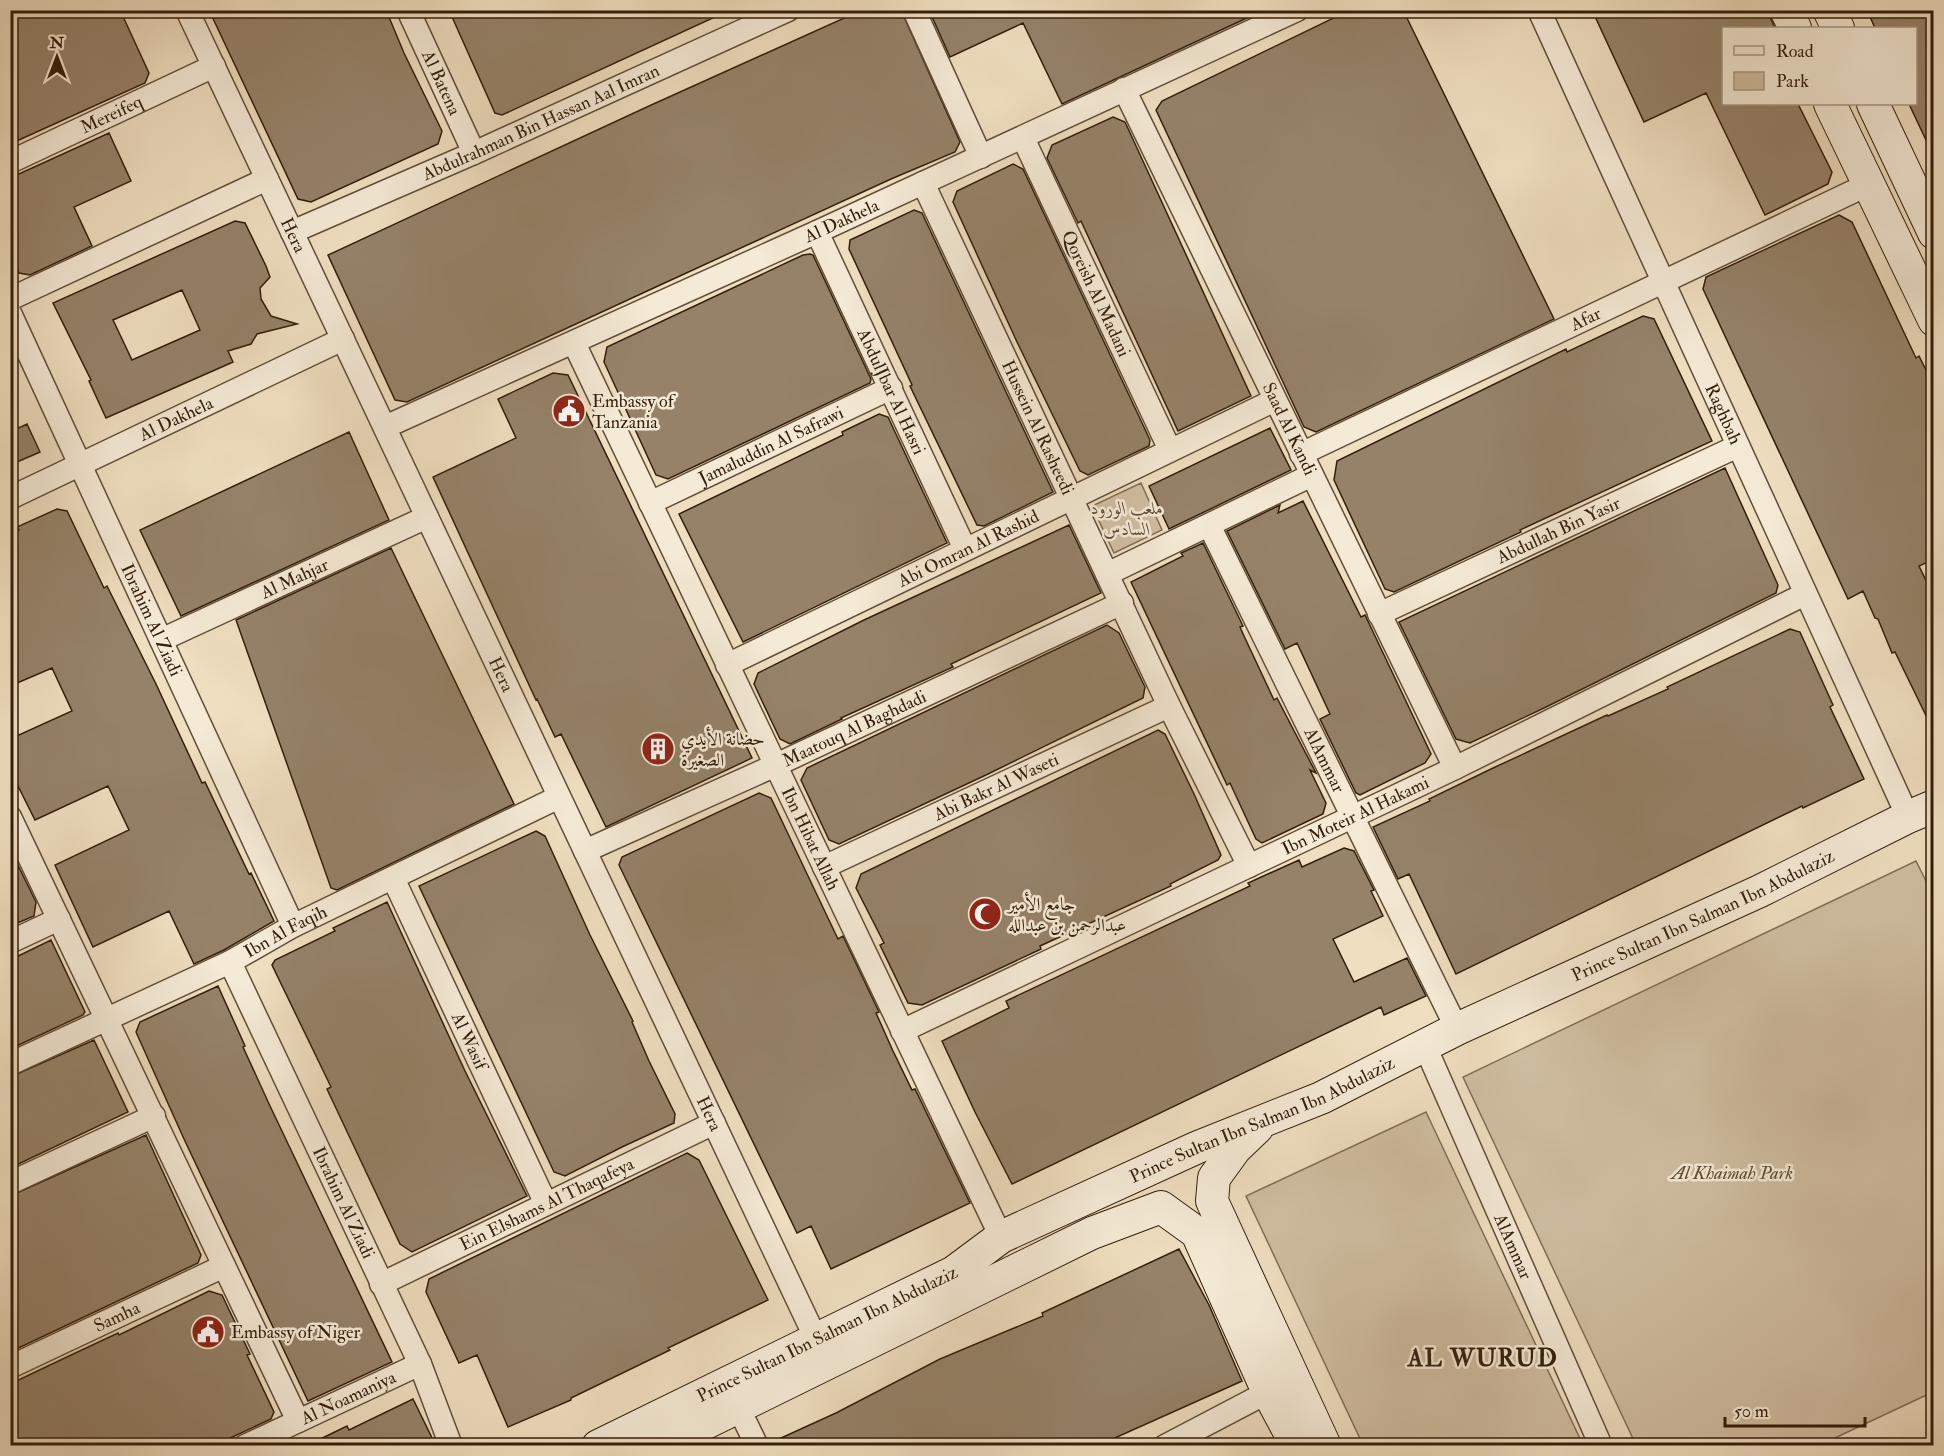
<svg xmlns="http://www.w3.org/2000/svg" width="1944" height="1456" viewBox="0 0 1944 1456" font-family="'IM FELL Double Pica',Amiri,serif">
	<style>
		.green { fill: #cfbda1; stroke: #816e56; stroke-width: 1.5 }
		.building { fill: #958269; stroke: #331e0a; stroke-width: 1.5; fill-rule: evenodd }
		.lines { fill: none; stroke-linecap: round; stroke-linejoin: round }
		.street-casing { stroke: #624e38; stroke-width: 25 }
		.secondary-casing { stroke: #331e0a; stroke-width: 34 }
		.street { stroke: #f5ead6; stroke-width: 22 }
		.secondary { stroke: #f5ead6; stroke-width: 32 }
		.labels { text-anchor: middle; stroke-width: 5; stroke-linejoin: round; paint-order: stroke }
		.street-label { font-size: 18px; fill: #331e0a; stroke: #f5ead6 }
		.poi-label { font-size: 18px; fill: #331e0a; stroke: #f5ead6; text-anchor: start }
		.park-label { font-size: 18px; font-style: italic; fill: #624e37; stroke: #f5ead6 }
		.district-label { font-size: 24px; font-weight: bold; letter-spacing: 1.5px; fill: #331e0a; stroke: #f5ead6 }
	</style>
	<rect width="100%" height="100%" fill="#efdec0"/>
	<filter id="stains"><feTurbulence type="fractalNoise" baseFrequency=".00333" numOctaves="4"/><feColorMatrix values="0 0 0 0 .2 0 0 0 0 .09 0 0 0 0 .02 0 0 0 .5 -.17"/></filter>
	<radialGradient id="worn" r=".72"><stop offset=".6" stop-color="#630" stop-opacity="0"/><stop offset="1" stop-color="#630" stop-opacity=".3"/></radialGradient>
	<path class="green" d="M1141 483 1162 530 1114 553 1092 506Z
		M1916 861 1934 897 1933 1392 1820 1445H1636L1463 1077Z
		M1426 1112 1583 1445H1363L1246 1196Z"/>
	<path class="building" d="M10 10H120L149 73 145 83 10 144Z
		M209 10H386L404 53 442 131 438 144 311 202 298 199Z
		M449 10H730L502 115 495 113Z
		M862 10H901L960 142 955 152 891 179 658 286 407 402 395 400 328 255 649 106Z
		M929 10H1264L1062 104 1023 23 950 57Z
		M1350 10H1403L1554 319 1316 432 1304 427 1156 110 1162 101Z
		M1592 10H1767L1775 28H1724V104H1798L1832 172 1828 184 1765 215 1706 93 1644 122Z
		M1867 10H1934V157L1909 104H1916V28H1875Z
		M1113 117 1125 122 1251 396 1178 431 1081 221 1078 223 1047 158 1052 145Z
		M109 133 131 181 74 207 92 246 30 275 19 273 10 256V178Z
		M1013 164 1023 169 1150 440 1149 446 1088 475 1080 471 1017 342 953 202 957 191Z
		M914 210 922 213 1053 492 984 526 977 525 910 386 912 385 849 249 850 240Z
		M1839 215 1852 222 1916 358 1919 356 1934 386V559L1919 566 1934 597V732L1895 652 1892 653 1878 619 1875 618 1863 591 1848 599 1703 289 1706 277Z
		M235 221 245 223 266 266 270 277 260 288 261 299 271 316 297 324 257 334 251 344 228 351 233 362 106 418 89 381 91 380 53 303ZM182 290 200 330 132 360 113 320Z
		M810 254 813 255 871 379 870 383 668 479 656 475 604 362 607 347 803 255Z
		M1643 316 1654 319 1712 441 1520 530 1521 532 1394 592 1385 589 1334 480 1337 461 1566 349 1567 352Z
		M553 373 568 375 752 758 606 827 561 734 555 737 537 699 536 700 433 477 516 438 498 399Z
		M879 414 888 417 947 543 743 642 679 514 843 435 842 432Z
		M27 424 40 452 10 465V432Z
		M1270 428 1291 470 1169 529 1149 486Z
		M349 432 389 520 181 616 140 530Z
		M1725 468 1778 585 1776 593 1544 708 1470 743 1456 739 1399 622Z
		M1303 501 1361 617 1365 615 1431 754 1425 763 1360 795 1356 793 1320 719 1330 714 1297 643 1285 649 1227 531 1280 505 1278 513Z
		M57 509 67 511 104 588 107 586 156 684 202 783 205 782 249 874 251 873 274 921 224 950 194 964 169 911 93 947 55 865 129 830 108 786 35 820 10 770V739L72 711 52 668 10 686V534L19 530 17 527Z
		M1069 525 1101 593 951 664 953 667 841 718 842 719 790 744 780 739 754 684 758 673 864 620Z
		M1203 543 1243 626 1240 627 1244 636 1274 700 1277 698 1316 773 1310 770 1326 803 1323 814 1262 843 1256 839 1230 783 1227 785 1131 582 1183 556 1181 553Z
		M391 548 514 804 337 890 331 888 236 620Z
		M1107 625 1119 633 1145 687 1143 698 988 774 839 844 829 840 801 780 807 768Z
		M1790 629 1800 632 1833 705 1830 707 1864 779 1803 808 1802 806 1456 974 1409 874 1398 879 1373 827 1430 801 1429 799 1491 769 1607 715 1608 716 1668 689 1667 687Z
		M1158 730 1165 734 1194 794 1221 855 1218 860 1170 884 1171 886 1040 946 1041 949 922 1005 908 1003 880 945 884 943 856 888 861 874Z
		M759 793 771 798 827 916 838 939 843 936 879 1012 876 1013 893 1051 912 1090 915 1089 970 1203 831 1269 811 1226 797 1233 619 865 622 857Z
		M536 831 545 836 590 935 633 1021 632 1022 649 1061 675 1114 674 1123 622 1147 565 1176 554 1172 419 886Z
		M1344 848 1354 851 1374 890 1371 891 1383 916 1333 939 1354 982 1407 958 1426 996 1384 1015 1381 1007 1012 1184 975 1112 942 1041 1009 1008 1006 1001 1250 886 1248 883 1299 860 1302 867Z
		M10 849 36 902 34 916 10 926Z
		M387 902 465 1071 527 1196 412 1252 400 1244 327 1089 331 1087 272 965 275 960 335 931 333 928Z
		M51 940 85 1012 83 1015 10 1049V960Z
		M218 986 245 1046 243 1047 270 1106 392 1362 308 1401 184 1139 136 1032 140 1022Z
		M94 1040 128 1112 10 1168V1077Z
		M146 1135 201 1255 198 1263 10 1352V1196Z
		M687 1153 699 1160 768 1300 668 1348 670 1350 571 1398V1400L508 1427 477 1355 459 1363 426 1292 429 1279Z
		M1179 1249 1209 1305 1242 1381 1097 1446H770V1443L836 1413 940 1359 1043 1316 1042 1313Z
		M209 1291 222 1295 250 1354 247 1355 274 1412 271 1419 226 1440 228 1446H10V1384L69 1356 118 1333 119 1335Z
		M413 1399 436 1446H306L347 1426 349 1430Z"/>
	<g class="lines">
		<g class="street-casing">
			<g id="street">
				<path id="s1" d="M187 10 816 1339"/>
				<path id="s2" d="M408 10 474 153"/>
				<path d="M914 10 981 157"/>
				<path id="s3" d="M1539 10 1908 817"/>
				<path id="s4" d="M1124 89 1455 768"/>
				<path id="s5" d="M1023 138 1170 450"/>
				<path id="s6" d="M10 162 214 66"/>
				<path id="s7" d="M923 183 1169 706 1249 866"/>
				<path id="s8" d="M292 232 474 153 788 10"/>
				<path id="s9" d="M817 232 965 549"/>
				<path d="M10 299 267 179"/>
				<path id="s10" d="M10 313 293 926"/>
				<path id="s11" d="M574 343 1001 1237"/>
				<path id="s12" d="M385 427 817 232 1297 10"/>
				<path id="s13" d="M1301 454 1869 184"/>
				<path id="s14" d="M10 498 343 339"/>
				<path id="s15" d="M650 503 891 388"/>
				<path id="s16" d="M1209 525 1457 1029"/>
				<path d="M1107 574 1312 475"/>
				<path id="s17" d="M1379 614 1738 446"/>
				<path id="s18" d="M161 640 427 517"/>
				<path id="s19" d="M727 665 1275 400"/>
				<path d="M10 817 298 1421"/>
				<path id="s20" d="M585 851 776 765 1122 603"/>
				<path id="s21" d="M824 867 1169 706"/>
				<path id="s22" d="M393 878 546 1204"/>
				<path d="M10 942 59 919"/>
				<path id="s23" d="M230 962 420 1364 451 1446"/>
				<path id="s24" d="M902 1031 1455 768 1805 594"/>
				<path id="s25" d="M1425 1046 1601 1446"/>
				<path id="s26" d="M10 1064 230 962 293 926 559 797"/>
				<path d="M10 1183 154 1116"/>
				<path id="s27" d="M381 1284 714 1123"/>
				<path id="s28" d="M10 1367 224 1266"/>
				<path d="M738 1407 757 1446"/>
				<path id="s29" d="M245 1446 420 1364"/>
				<path d="M1165 1446 1268 1392"/>
			</g>
		</g>
		<g class="secondary-casing">
			<g id="secondary">
				<path d="M1786 10 1795 28"/>
				<path d="M1829 10 1838 28"/>
				<path d="M1830 104 1934 320"/>
				<path d="M1873 104 1934 233"/>
				<path d="M1257 1128 1235 1149 1214 1178 1212 1201 1325 1446"/>
				<path id="s30" d="M598 1446 954 1272 1001 1237 1198 1147 1321 1098 1457 1029 1760 891 1908 817 1934 806"/>
				<path d="M659 1446 1092 1233 1161 1207 1197 1233 1268 1392 1297 1446"/>
			</g>
		</g>
		<use href="#street" class="street"/>
		<use href="#secondary" class="secondary"/>
	</g>
	<defs>
		<g id="civic-disc" transform="scale(1.725)"><circle r="9.5" fill="#8f2418" stroke="#f5ead6"/><path d="M-.6-6.5H3V-4.5H.6V-3L4-1V1h2V6H-6V1h2V-1L-.6-3ZM-1.2 2.5V6h2.4V2.5Z" fill="#fff"/></g>
		<g id="building-disc" transform="scale(1.725)"><circle r="9.5" fill="#8f2418" stroke="#f5ead6"/><path d="M-4-6H4V6H1V3H-1V6H-4ZM-2.5-4.3h1.7v1.8h-1.7ZM.8-4.3h1.7v1.8H.8ZM-2.5-1h1.7V.8h-1.7ZM.8-1h1.7V.8H.8Z" fill="#fff"/></g>
		<g id="mosque-disc" transform="scale(1.725)"><circle r="9.5" fill="#8f2418" stroke="#f5ead6"/><path d="M3.5-4.9A6 6 0 1 0 3.5 4.9A5 5 0 1 1 3.5-4.9Z" fill="#fff"/></g>
	</defs>
	<g fill-rule="evenodd">
		<use href="#civic-disc" x="569" y="411"/>
		<use href="#building-disc" x="658" y="749"/>
		<use href="#mosque-disc" x="985" y="914"/>
		<use href="#civic-disc" x="208" y="1332"/>
	</g>
	<g class="labels">
		<g class="street-label">
			<text dy="6" stroke="none"><textPath href="#s2" startOffset="80">Al Batena</textPath></text>
			<text dy="6" stroke="none"><textPath href="#s6" startOffset="112">Mereifeq</textPath></text>
			<text dy="6" stroke="none"><textPath href="#s8" startOffset="272">Abdulrahman Bin Hassan Aal Imran</textPath></text>
			<text dy="6" stroke="none"><textPath href="#s12" startOffset="501">Al Dakhela</textPath></text>
			<text dy="6" stroke="none"><textPath href="#s1" startOffset="249">Hera</textPath></text>
			<text dy="6" stroke="none"><textPath href="#s5" startOffset="172">Qoreish Al Madani</textPath></text>
			<text dy="6" stroke="none"><textPath href="#s13" startOffset="315">Afar</textPath></text>
			<text dy="6" stroke="none"><textPath href="#s9" startOffset="176">AbdulJbar Al Hasri</textPath></text>
			<text dy="6" stroke="none"><textPath href="#s3" startOffset="444">Raghbah</textPath></text>
			<text dy="6" stroke="none"><textPath href="#s14" startOffset="184">Al Dakhela</textPath></text>
			<text dy="6" stroke="none"><textPath href="#s7" startOffset="270">Hussein Al Rasheedi</textPath></text>
			<text dy="6" stroke="none"><textPath href="#s4" startOffset="378">Saad Al Kandi</textPath></text>
			<text dy="6" stroke="none"><textPath href="#s15" startOffset="134">Jamaluddin Al Safrawi</textPath></text>
			<text dy="6" stroke="none"><textPath href="#s17" startOffset="198">Abdullah Bin Yasir</textPath></text>
			<text dy="6" stroke="none"><textPath href="#s19" startOffset="268">Abi Omran Al Rashid</textPath></text>
			<text dy="6" stroke="none"><textPath href="#s18" startOffset="147">Al Mahjar</textPath></text>
			<text dy="6" stroke="none"><textPath href="#s10" startOffset="338">Ibrahim Al Ziadi</textPath></text>
			<text dy="6" stroke="none"><textPath href="#s1" startOffset="735">Hera</textPath></text>
			<text dy="6" stroke="none"><textPath href="#s20" startOffset="296">Maatouq Al Baghdadi</textPath></text>
			<text dy="6" stroke="none"><textPath href="#s16" startOffset="262">AlAmmar</textPath></text>
			<text dy="6" stroke="none"><textPath href="#s21" startOffset="190">Abi Bakr Al Waseti</textPath></text>
			<text dy="6" stroke="none"><textPath href="#s24" startOffset="502">Ibn Moteir Al Hakami</textPath></text>
			<text dy="6" stroke="none"><textPath href="#s11" startOffset="549">Ibn Hibat Allah</textPath></text>
			<text dy="6" stroke="none"><textPath href="#s30" startOffset="1227">Prince Sultan Ibn Salman Ibn Abdulaziz</textPath></text>
			<text dy="6" stroke="none"><textPath href="#s26" startOffset="306">Ibn Al Faqih</textPath></text>
			<text dy="6" stroke="none"><textPath href="#s22" startOffset="180">Al Wasif</textPath></text>
			<text dy="6" stroke="none"><textPath href="#s1" startOffset="1221">Hera</textPath></text>
			<text dy="6" stroke="none"><textPath href="#s30" startOffset="741">Prince Sultan Ibn Salman Ibn Abdulaziz</textPath></text>
			<text dy="6" stroke="none"><textPath href="#s23" startOffset="266">Ibrahim Al Ziadi</textPath></text>
			<text dy="6" stroke="none"><textPath href="#s27" startOffset="184">Ein Elshams Al Thaqafeya</textPath></text>
			<text dy="6" stroke="none"><textPath href="#s25" startOffset="219">AlAmmar</textPath></text>
			<text dy="6" stroke="none"><textPath href="#s28" startOffset="118">Samha</textPath></text>
			<text dy="6" stroke="none"><textPath href="#s30" startOffset="255">Prince Sultan Ibn Salman Ibn Abdulaziz</textPath></text>
			<text dy="6" stroke="none"><textPath href="#s29" startOffset="114">Al Noamaniya</textPath></text>
		</g>
		<g class="poi-label">
			<text x="592" y="407">Embassy of<tspan x="592" dy="21">Tanzania</tspan></text>
			<text x="681" y="745">حضانة الأيدي<tspan x="681" dy="21">الصغيرة</tspan></text>
			<text x="1008" y="910">جامع الأمير<tspan x="1008" dy="21">عبدالرحمن بن عبدالله</tspan></text>
			<text x="231" y="1338">Embassy of Niger</text>
		</g>
		<g class="park-label">
			<text x="1127" y="514">ملعب الورود<tspan x="1127" dy="21">السادس</tspan></text>
			<text x="1732" y="1179">Al Khaimah Park</text>
		</g>
		<g class="district-label">
			<text x="1483" y="1366">AL WURUD</text>
		</g>
	</g>
	<rect width="1944" height="1456" fill="none" stroke="#efdec0" stroke-width="36"/>
	<rect x="12" y="12" width="1920" height="1432" fill="none" stroke="#331e0a" stroke-width="3"/>
	<rect x="18" y="18" width="1908" height="1420" fill="none" stroke="#331e0a" stroke-width="1.5"/>
	<rect x="1722" y="27" width="195" height="78" fill="#f5ead6" stroke="#a79884" stroke-width="1.5"/>
	<rect x="1734" y="46" width="30" height="9" fill="#f5ead6" stroke="#a79884" stroke-width="1.5"/>
	<text x="1776" y="57" font-size="18" fill="#331e0a">Road</text>
	<rect x="1734" y="72" width="30" height="18" fill="#cfbda1" stroke="#a79884" stroke-width="1.5"/>
	<text x="1776" y="87" font-size="18" fill="#331e0a">Park</text>
	<g transform="translate(57 57)" stroke="#f5ead6" stroke-width="4.5" paint-order="stroke">
	<path d="M0-4.5L10 22L0 15L-10 22Z" fill="#331e0a"/>
	<text y="-9" font-size="16" font-weight="bold" text-anchor="middle" fill="#331e0a">N</text>
	</g>
	<path d="M1725 1417v9h140v-9" fill="none" stroke="#331e0a" stroke-width="3"/>
	<text x="1734" y="1417" font-size="18" fill="#331e0a" stroke="#f5ead6" stroke-width="4.5" paint-order="stroke">50 m</text>
	<rect width="100%" height="100%" filter="url(#stains)"/>
	<rect width="100%" height="100%" fill="url(#worn)"/>
</svg>
